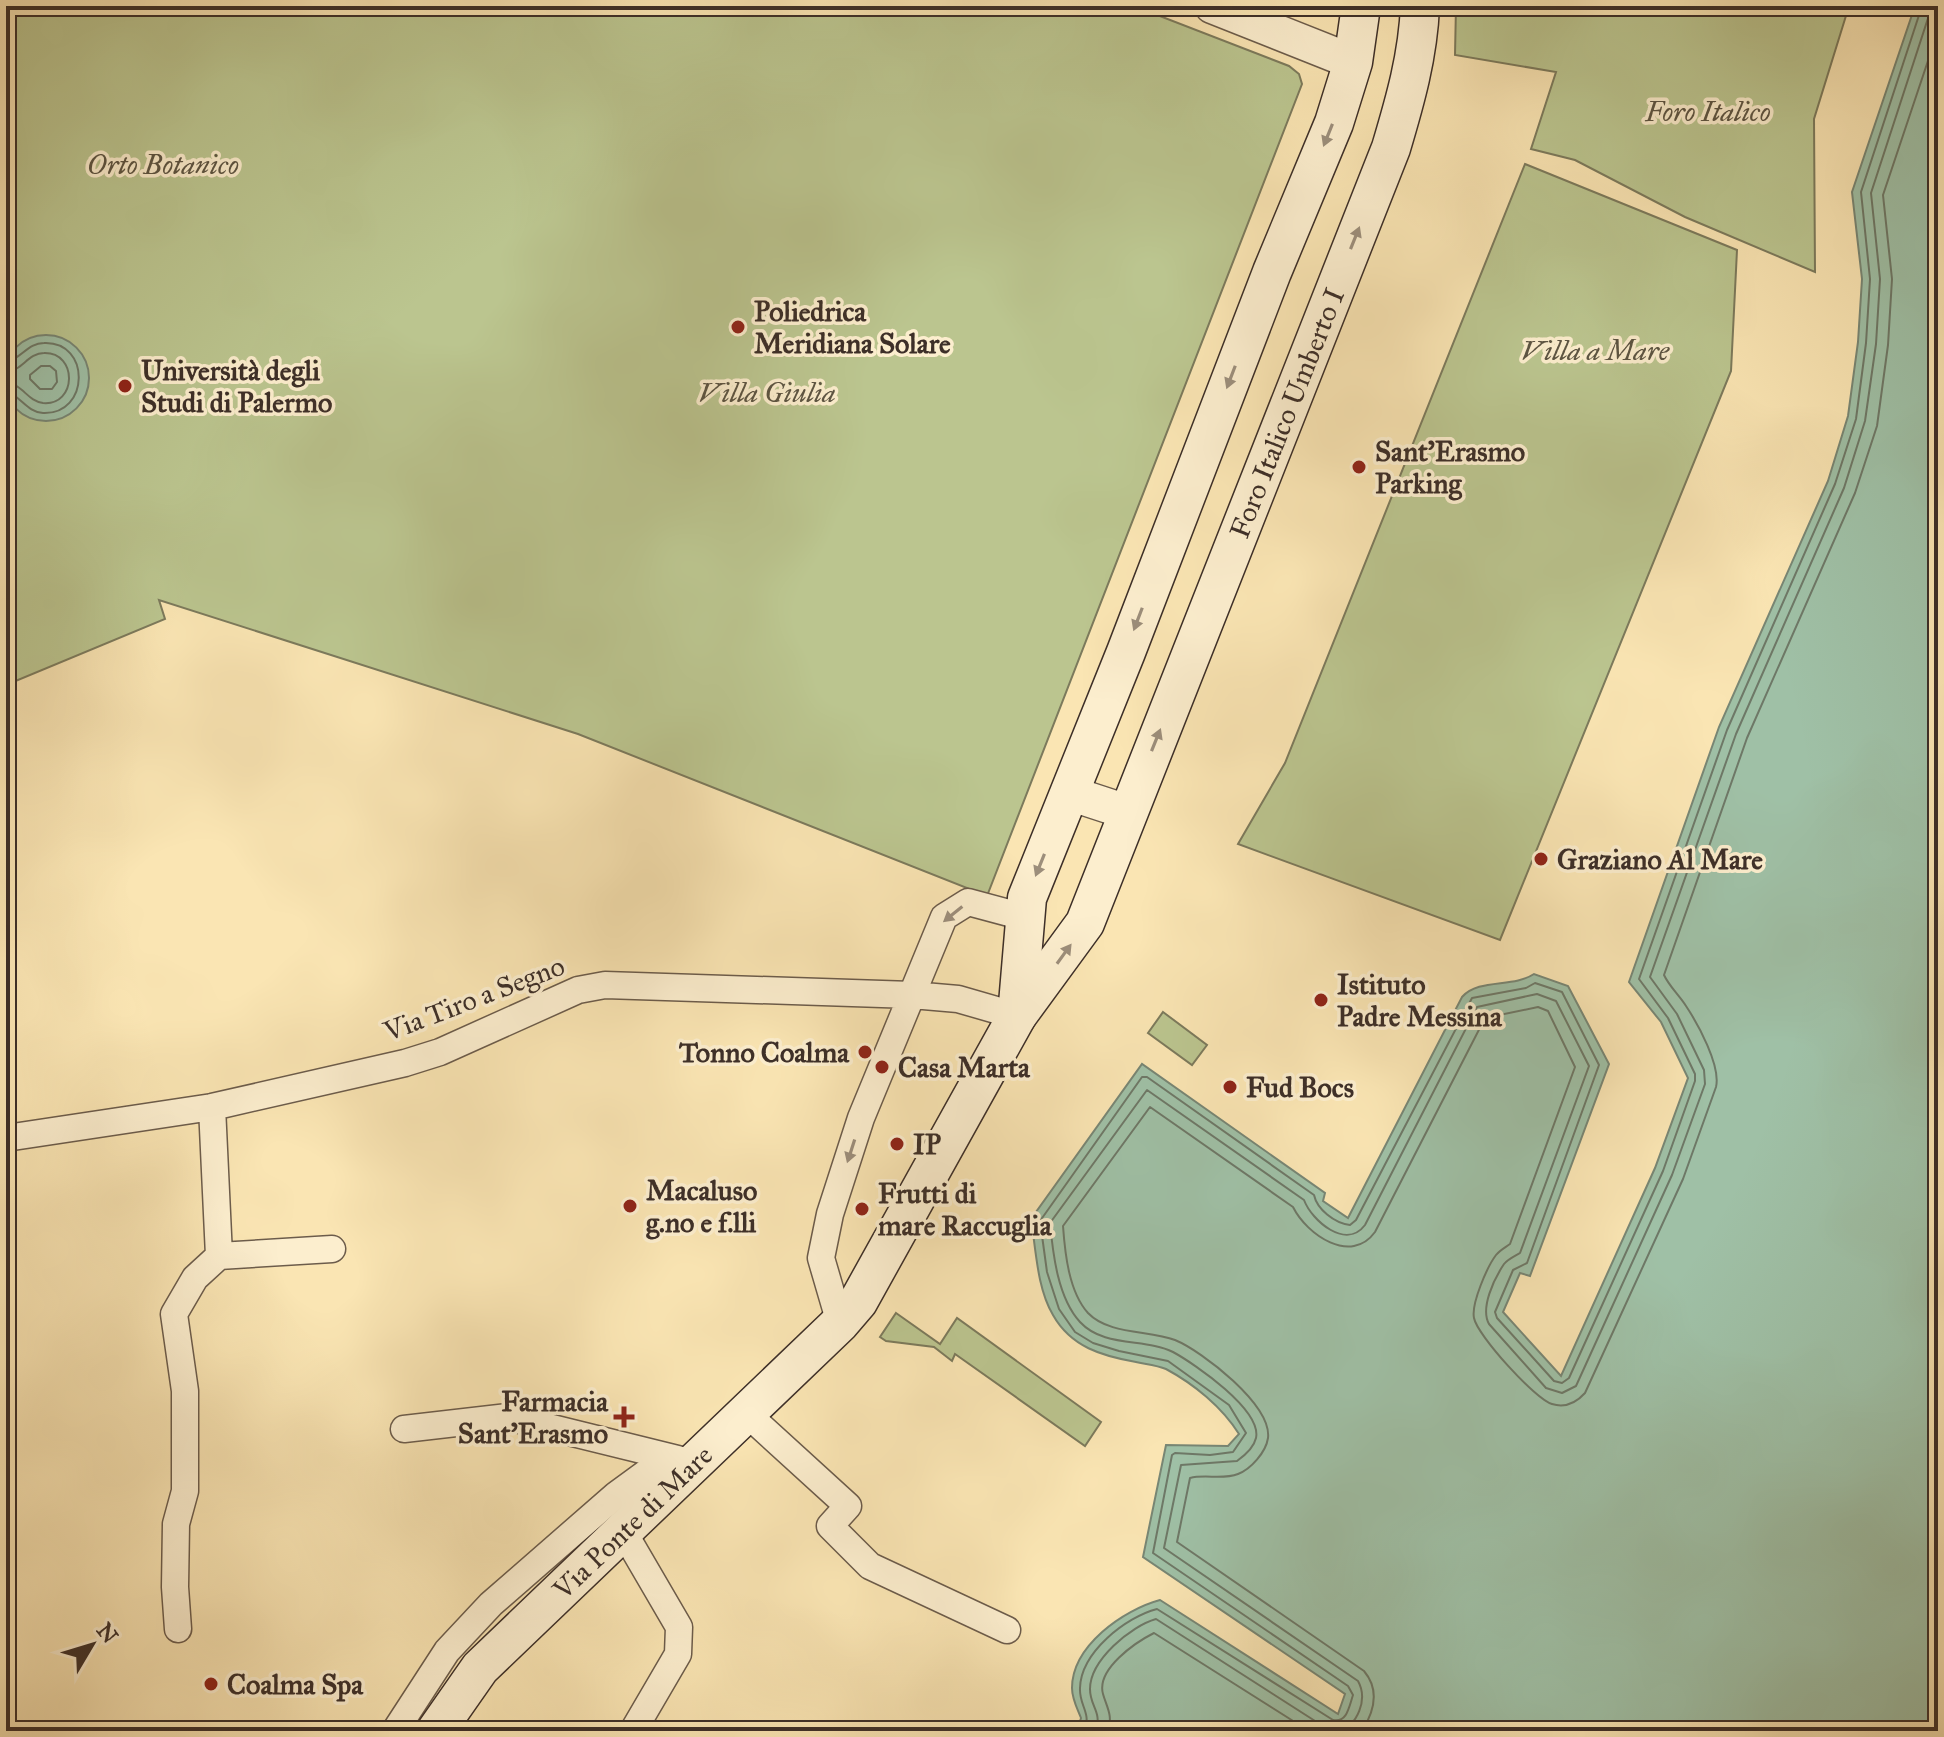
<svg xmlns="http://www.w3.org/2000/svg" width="1944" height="1737" viewBox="0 0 1944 1737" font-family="'IM FELL Great Primer',serif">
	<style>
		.green { fill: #bbc58f; stroke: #7c7a5c; stroke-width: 2 }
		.water { fill: #9fc0a6; stroke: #788674; stroke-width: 2 }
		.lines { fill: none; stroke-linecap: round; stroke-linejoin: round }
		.shore { stroke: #6e7867; stroke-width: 2 }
		.minor-casing { stroke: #6c5c4b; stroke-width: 29 }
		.tertiary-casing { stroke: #6c5c4b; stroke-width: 37 }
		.secondary-casing { stroke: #3d2f28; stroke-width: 41 }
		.minor { stroke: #fceece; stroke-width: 26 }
		.tertiary { stroke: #fceece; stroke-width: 34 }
		.secondary { stroke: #fceece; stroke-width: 38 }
		.oneway { fill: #9c8e7b }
		.poi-dot { fill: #8f2418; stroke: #fceece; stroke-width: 3 }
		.labels { text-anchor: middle; stroke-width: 7; stroke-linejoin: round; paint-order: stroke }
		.park-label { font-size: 28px; font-style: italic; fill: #5c5442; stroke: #fceece }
		.poi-label { font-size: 28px; font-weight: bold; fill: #3d2f28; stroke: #fceece; text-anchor: start }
		.street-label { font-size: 28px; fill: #3d2f28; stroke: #fceece }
	</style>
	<rect width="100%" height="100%" fill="#fae5b3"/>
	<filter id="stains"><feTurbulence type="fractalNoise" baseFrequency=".0025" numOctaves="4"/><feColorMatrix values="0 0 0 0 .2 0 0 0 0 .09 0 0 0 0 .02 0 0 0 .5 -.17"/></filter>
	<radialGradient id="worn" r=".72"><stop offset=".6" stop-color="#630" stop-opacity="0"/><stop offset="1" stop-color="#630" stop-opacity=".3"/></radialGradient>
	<path class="green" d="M6 6H1134L1289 66 1299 74 1302 84 987 896 578 734 159 600 165 619 6 685Z
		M1456 6H1849L1814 119 1815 272 1685 217 1575 160 1531 149 1556 72 1455 55Z
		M1525 164 1737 250 1731 371 1500 940 1238 844 1285 763Z
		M1163 1012 1207 1045 1192 1065 1148 1033Z
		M896 1313 940 1344 957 1318 1101 1422 1085 1446 955 1354 952 1361 934 1347 886 1341 880 1337Z"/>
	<path class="water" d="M1915 6H1938V1731H1077L1081 1718C1077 1708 1072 1699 1072 1688 1072 1646 1123 1610 1160 1600L1338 1714 1345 1694 1143 1557 1166 1445 1228 1446 1239 1434C1222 1407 1194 1384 1166 1369 1157 1365 1145 1364 1136 1362 1102 1356 1071 1347 1053 1315 1037 1288 1036 1250 1031 1219L1142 1064 1325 1193 1323 1201 1348 1218 1462 997C1479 978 1513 988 1534 974L1568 986 1609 1064 1530 1276 1520 1273 1503 1312 1561 1376 1655 1168 1688 1078 1661 1022 1629 982 1719 727 1828 481 1848 416 1858 342 1862 279 1852 192Z
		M3 378a43 43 0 1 1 86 0a43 43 0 1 1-86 0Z"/>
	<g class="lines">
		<path class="shore" d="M6 361C21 360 27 343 44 343 91 341 90 415 43 413 26 412 20 394 6 393
			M41 366H50L56 371 57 382 52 389H40L30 379V375Z
			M6 372C22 371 28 353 44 353 78 352 77 406 43 403 27 401 23 384 6 383
			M1085 1731C1091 1711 1079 1706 1080 1688 1081 1652 1126 1617 1157 1609L1333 1720C1347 1723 1349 1707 1353 1695L1348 1686 1153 1553 1172 1455 1175 1453 1210 1455 1233 1452 1246 1433 1229 1405 1168 1361 1119 1351 1093 1343 1075 1332 1059 1309 1047 1272 1040 1221 1142 1077H1147L1314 1195C1317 1209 1334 1223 1350 1225L1356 1220 1472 998 1526 988 1535 983 1562 992 1599 1065 1527 1263 1513 1270 1495 1312 1497 1318 1554 1381 1562 1383 1569 1378 1663 1171 1695 1081V1074L1668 1018 1639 979 1727 730 1835 484 1856 419 1866 343 1870 279 1861 192 1922 6
			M1096 1731C1102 1711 1090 1707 1090 1689 1090 1660 1131 1626 1156 1619L1326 1728 1336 1731
			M1108 1731C1113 1715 1107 1708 1103 1694 1096 1669 1136 1642 1154 1633L1309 1731
			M1338 1731C1358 1726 1368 1699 1358 1681L1164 1548 1181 1465 1237 1461C1244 1456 1254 1447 1256 1438 1262 1410 1195 1364 1173 1352 1145 1338 1104 1348 1080 1322 1058 1298 1053 1255 1050 1223L1147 1090 1304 1200C1312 1221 1346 1250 1365 1225L1477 1007 1537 994 1556 1001 1589 1066 1520 1253C1515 1256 1508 1259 1504 1264 1494 1279 1480 1308 1489 1324L1546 1388 1562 1393 1576 1386 1672 1175 1705 1084 1704 1070 1677 1014 1650 977 1736 734 1844 488 1865 421 1876 344 1880 279 1871 193 1932 6
			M1362 1731C1374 1712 1380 1690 1364 1671L1177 1542 1190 1478C1205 1474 1223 1480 1238 1474 1251 1469 1266 1452 1268 1438 1272 1405 1202 1351 1175 1340 1149 1330 1109 1335 1088 1313 1069 1292 1065 1254 1063 1226L1150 1107 1293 1207C1307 1235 1351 1265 1375 1232L1485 1018 1538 1007 1548 1011 1575 1067 1510 1244C1506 1247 1500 1250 1496 1255 1487 1267 1471 1304 1474 1318 1477 1335 1536 1400 1552 1404 1565 1408 1576 1403 1585 1393L1683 1179 1716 1087C1721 1066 1698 1024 1686 1006 1679 995 1669 986 1664 975L1747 738 1855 493 1877 426 1888 345 1892 279 1883 195 1938 31"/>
		<g class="minor-casing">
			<path id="minor" d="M6 1138 212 1107 405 1063 440 1052 578 990 605 985 912 995 958 999 1017 1016
				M219 1256 332 1249
				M840 1323 821 1258 830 1214 861 1118 944 917 968 902 1024 917
				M746 1413 848 1506 830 1526 870 1566 1007 1630
				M404 1429 508 1417 678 1459
				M623 1531 679 1627 678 1654 633 1731
				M178 1629 175 1587 176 1524 185 1491V1391L174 1314 195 1278 219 1256 212 1107
				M395 1731 447 1651 491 1604 616 1495 668 1457"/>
		</g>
		<g class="tertiary-casing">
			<path id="tertiary" d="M1212 6 1353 62
				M1069 793 1127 812"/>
		</g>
		<g class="secondary-casing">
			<g id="secondary">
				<path d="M1017 1016 1027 898 1126 652 1272 272 1334 123 1353 62 1361 6"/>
				<path id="s1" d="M436 1731 480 1668 840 1323 858 1302 1017 1016 1085 923 1391 148C1405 101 1418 56 1420 6"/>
			</g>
		</g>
		<use href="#minor" class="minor"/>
		<use href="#tertiary" class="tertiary"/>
		<use href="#secondary" class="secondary"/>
	</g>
	<defs><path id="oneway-solid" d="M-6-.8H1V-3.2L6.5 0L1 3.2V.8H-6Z" transform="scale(2)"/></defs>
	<g class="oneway">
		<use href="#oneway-solid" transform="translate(1328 135) rotate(112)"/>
		<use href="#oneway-solid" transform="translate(1355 238) rotate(-68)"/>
		<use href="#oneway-solid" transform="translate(1231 377) rotate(111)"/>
		<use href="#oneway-solid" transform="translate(1138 619) rotate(111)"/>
		<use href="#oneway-solid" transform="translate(1156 740) rotate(-68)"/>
		<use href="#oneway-solid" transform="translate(1040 865) rotate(112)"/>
		<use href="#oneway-solid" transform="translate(953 914) rotate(141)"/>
		<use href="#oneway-solid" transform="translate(1064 954) rotate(-54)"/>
		<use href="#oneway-solid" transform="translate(851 1151) rotate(108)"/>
	</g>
	<g class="poi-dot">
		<circle cx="738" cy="327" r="8"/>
		<circle cx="125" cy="386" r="8"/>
		<circle cx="1359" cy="467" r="8"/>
		<circle cx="1541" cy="859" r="8"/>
		<circle cx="1321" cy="1000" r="8"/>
		<circle cx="865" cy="1052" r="8"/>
		<circle cx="882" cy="1067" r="8"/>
		<circle cx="1230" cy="1087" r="8"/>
		<circle cx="897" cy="1144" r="8"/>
		<circle cx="630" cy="1206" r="8"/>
		<circle cx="862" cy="1209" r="8"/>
		<path d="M620 1405h8v8h8v8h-8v8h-8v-8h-8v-8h8z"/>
		<circle cx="211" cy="1684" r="8"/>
	</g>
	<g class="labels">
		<g class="park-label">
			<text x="1708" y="121">Foro Italico</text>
			<text x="163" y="174">Orto Botanico</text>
			<text x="1595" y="360">Villa a Mare</text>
			<text x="767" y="402">Villa Giulia</text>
		</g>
		<g class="poi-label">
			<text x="754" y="321">Poliedrica<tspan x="754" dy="32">Meridiana Solare</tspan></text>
			<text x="141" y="380">Università degli<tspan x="141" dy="32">Studi di Palermo</tspan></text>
			<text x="1375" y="461">Sant'Erasmo<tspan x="1375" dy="32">Parking</tspan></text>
			<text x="1557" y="869">Graziano Al Mare</text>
			<text x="1337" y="994">Istituto<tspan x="1337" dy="32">Padre Messina</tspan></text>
			<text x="849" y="1062" text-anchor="end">Tonno Coalma</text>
			<text x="898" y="1077">Casa Marta</text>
			<text x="1246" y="1097">Fud Bocs</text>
			<text x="913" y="1154">IP</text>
			<text x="646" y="1200">Macaluso<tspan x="646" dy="32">g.no e f.lli</tspan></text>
			<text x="878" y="1203">Frutti di<tspan x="878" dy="32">mare Raccuglia</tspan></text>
			<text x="608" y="1411" text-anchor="end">Farmacia<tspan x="608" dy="32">Sant'Erasmo</tspan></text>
			<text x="227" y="1694">Coalma Spa</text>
		</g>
		<g class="street-label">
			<text dy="10" stroke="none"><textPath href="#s1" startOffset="1594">Foro Italico Umberto I</textPath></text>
			<text transform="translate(474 998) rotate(-21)" y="10">Via Tiro a Segno</text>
			<text dy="10" stroke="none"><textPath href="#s1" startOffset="288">Via Ponte di Mare</textPath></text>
		</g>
	</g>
	<rect width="1944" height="1737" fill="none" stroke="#fae5b3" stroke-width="32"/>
	<rect x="8" y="8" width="1928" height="1721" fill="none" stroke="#3d2f28" stroke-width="4"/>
	<rect x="16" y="16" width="1912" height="1705" fill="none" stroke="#3d2f28" stroke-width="2"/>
	<g transform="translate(92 1645) rotate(52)" stroke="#fceece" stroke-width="6" paint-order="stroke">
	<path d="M0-6L14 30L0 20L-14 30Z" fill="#3d2f28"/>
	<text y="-12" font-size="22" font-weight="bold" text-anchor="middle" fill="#3d2f28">N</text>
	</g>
	<rect width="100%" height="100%" filter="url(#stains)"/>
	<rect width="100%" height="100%" fill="url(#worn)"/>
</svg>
